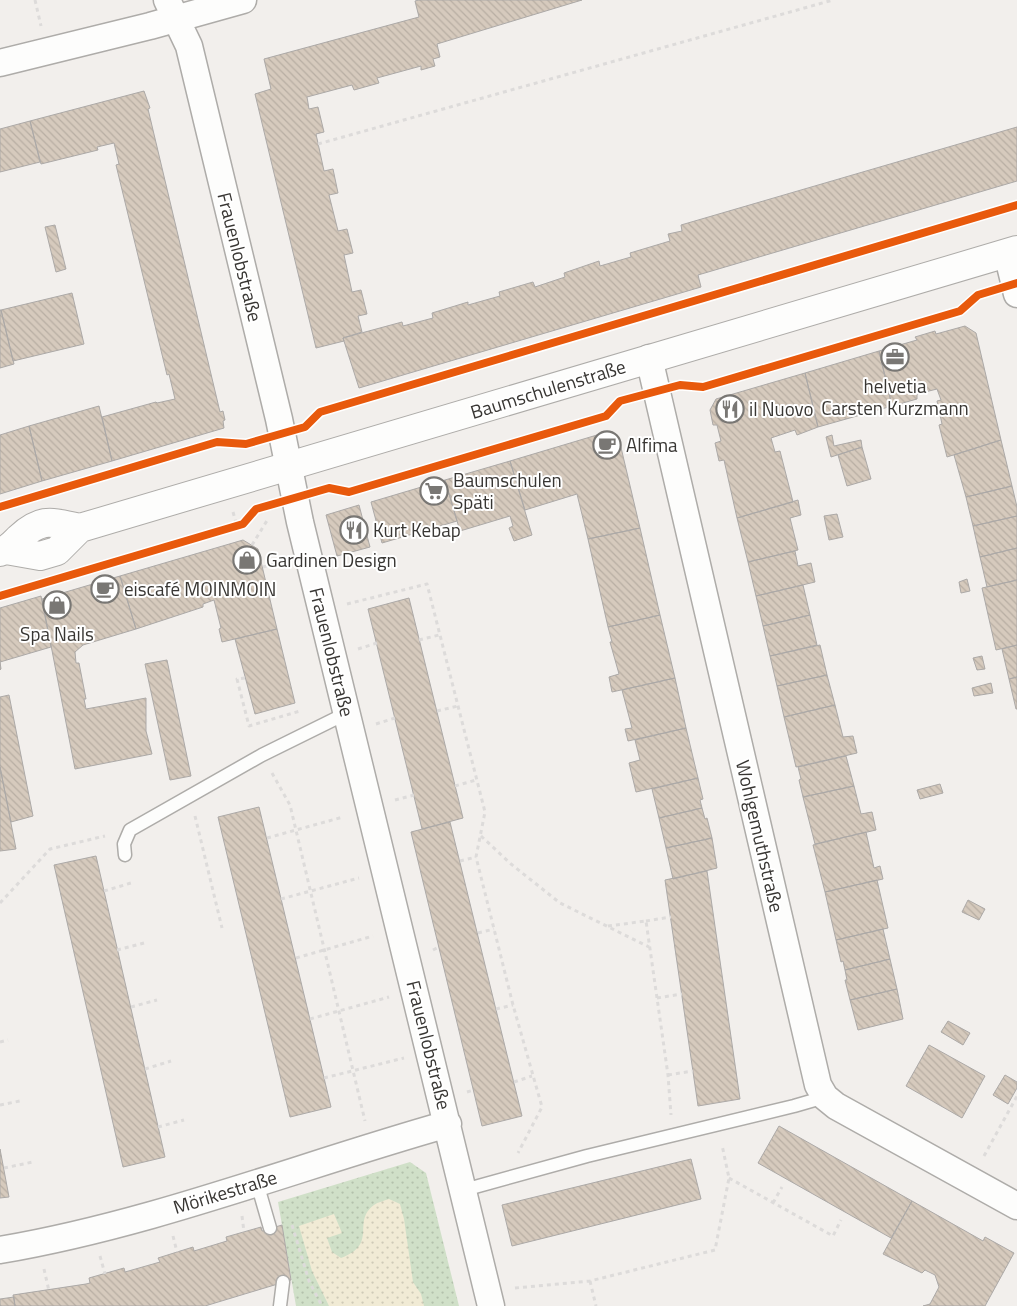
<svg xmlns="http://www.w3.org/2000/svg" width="1017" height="1306" viewBox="0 0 1017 1306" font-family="'Titillium Web',sans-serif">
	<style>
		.green { fill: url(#green-dots) }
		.sand { fill: url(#sand-dots) }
		.building { fill: url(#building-back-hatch); stroke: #aca9a7 }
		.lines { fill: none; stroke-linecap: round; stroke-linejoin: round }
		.lane-casing { stroke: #aeaca9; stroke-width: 15 }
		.street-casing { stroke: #aeaca9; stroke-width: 29 }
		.secondary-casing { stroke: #aeaca9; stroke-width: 30 }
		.path { stroke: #dddbda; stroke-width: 3; stroke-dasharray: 4 4; stroke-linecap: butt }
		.lane { stroke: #fdfdfc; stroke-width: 12 }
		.street { stroke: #fdfdfc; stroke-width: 26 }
		.secondary { stroke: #fdfdfc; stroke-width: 28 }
		.cycleway-casing { stroke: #fff; stroke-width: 11 }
		.cycleway { stroke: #e8590c; stroke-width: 8 }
		.labels { text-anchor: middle; stroke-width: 4; stroke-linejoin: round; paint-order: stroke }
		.street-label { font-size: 19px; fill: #383633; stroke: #fff }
		.poi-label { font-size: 19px; fill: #383633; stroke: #fff; text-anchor: start }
	</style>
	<defs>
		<pattern id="green-dots" width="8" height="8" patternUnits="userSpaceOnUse" patternTransform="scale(1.25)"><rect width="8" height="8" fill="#d0e0c8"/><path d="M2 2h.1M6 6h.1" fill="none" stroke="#b3c1ac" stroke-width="1.8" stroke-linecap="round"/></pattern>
		<pattern id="sand-dots" width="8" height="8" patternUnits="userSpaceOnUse" patternTransform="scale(1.25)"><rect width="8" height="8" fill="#f1ebd5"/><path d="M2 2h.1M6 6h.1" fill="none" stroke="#cfcab7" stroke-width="1.8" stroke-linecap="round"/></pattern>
		<pattern id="building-back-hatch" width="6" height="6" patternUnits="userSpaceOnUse" patternTransform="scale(1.25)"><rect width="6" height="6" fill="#d6cabd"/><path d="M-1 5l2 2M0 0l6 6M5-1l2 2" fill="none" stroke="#b8aea3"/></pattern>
	</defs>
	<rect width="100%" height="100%" fill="#f2efec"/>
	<path class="green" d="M410 1162 426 1173 459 1306H296L278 1202Z"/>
	<path class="sand" d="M389 1199 400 1204 404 1219 413 1282 421 1294 424 1306H329L312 1271 299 1226 334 1214 342 1233 327 1238 332 1252 341 1258C379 1244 351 1222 374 1205 378 1202 384 1201 389 1199Z"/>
	<path class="building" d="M419 0H582L437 44 440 57 433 59 435 66 421 70V66L377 78 379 83 354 90 352 85 307 97 309 109 318 107 324 132 316 134 324 171 333 169 338 193 329 195 338 231 347 229 353 253 344 255 352 292 361 290 367 314 358 316 362 332 343 338 344 341 316 348 255 94 271 89 264 59 419 17 415 1Z
		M144 91 150 108 148 109 220 412 223 411 225 420 223 421 224 428 112 461 102 417 156 402 157 403 175 399 169 374 167 375 116 165 119 164 114 143 97 147 98 150 41 164 30 121Z
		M30 121 40 162 0 172V129Z
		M1017 127V181L698 275 701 287 359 388 343 338 402 322 403 326 433 318 432 313 468 302V305L500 296 499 292 533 282 535 287 565 277 564 273 599 261 600 266 631 257 630 253 670 241 668 234 682 231 681 225Z
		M55 225 66 269 56 272 45 227Z
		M72 293 84 344 13 361 1 310Z
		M0 310H1L14 364 0 368Z
		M965 326 976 333 1001 440 947 457 939 425 942 424 937 401 941 400 937 389 917 394V399L892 406 879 351 917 340 915 337 935 331 936 334Z
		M879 351 892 406 818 427 805 373Z
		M805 373 818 427 797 435 795 430 771 438 775 452 780 451 793 502 737 518 724 460 719 461 715 443 721 441 717 425H713L710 410 716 399Z
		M99 406 112 461 42 481 29 426Z
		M29 426 42 481 0 494V435Z
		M607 432 619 439 640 528 588 539 577 494 525 510 510 461Z
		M832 435 834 446 861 440 862 447 831 457 826 437Z
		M1001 440 1012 486 966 497 954 455Z
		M862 447 871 479 847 486 838 455Z
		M510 461 532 535 514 541 509 528 513 526 510 516 460 531 445 480Z
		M445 480 457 521 382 543 371 502Z
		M1012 486 1017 507V516L973 526 966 497Z
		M798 500 801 515 790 518 798 550 748 562 737 518Z
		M359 505 370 547 337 556 326 515Z
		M837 514 843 537 829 540 824 516Z
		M1017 516V548L980 557 973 526Z
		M640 528 660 615 608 627 588 539Z
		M243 540 258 549 277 629 222 642 219 629 221 628 214 600 203 604V607L136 629 120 576Z
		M1017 548V580L987 587 980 557Z
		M795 551 798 566 811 563 815 582 756 596 748 562Z
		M120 576 136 629 83 645 75 652 76 663H79L86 699H84L86 709 146 698V731L152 754 75 769 42 599Z
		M967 579 970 591 961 593 959 582Z
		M1017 580V645L996 650 982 588Z
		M803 585 810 615 763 626 756 596Z
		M41 596 51 647 0 662 1 669 0 670V608Z
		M409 598 463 818 422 829 368 609Z
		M660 615 675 678 612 692 609 677 619 674 610 642H612L608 627Z
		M810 615 817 645 770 656 763 626Z
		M277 629 295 703 255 714 235 639Z
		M820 645 827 675 777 686 770 656Z
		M1017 645V677L1009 679 1002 649Z
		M982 656 985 669 977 670 973 658Z
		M167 660 191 776 170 780 145 664Z
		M827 675 835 705 784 717 777 686Z
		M1017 677V709H1016L1009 679Z
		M675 678 686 728 628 741 625 729 632 728 622 690Z
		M991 683 993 693 974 696 972 688Z
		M9 695 33 816 11 822 0 767V697Z
		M835 705 843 737 853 736 857 753 796 767 784 717Z
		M686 728 698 778 636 792 629 763 640 760 635 740Z
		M846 756 854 786 803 797 799 780 801 779 798 767Z
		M0 767 16 849 0 851Z
		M698 778 703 799 700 800 702 808 659 818 652 789Z
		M940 784 943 793 920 799 917 790Z
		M854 786 861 814 872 812 876 830 815 844 803 797Z
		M259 807 331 1107 290 1117 218 817Z
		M702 808 705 819 707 818 712 838 666 848 659 818Z
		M450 822 522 1116 482 1126 411 832Z
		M866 832 874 868 880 866 883 879 825 892 813 845Z
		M712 838 717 868 673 879 666 848Z
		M96 856 165 1157 123 1167 54 865Z
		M707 871 740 1099 698 1106 665 880Z
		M877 880 888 928 836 940 825 892Z
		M968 900 985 909 979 920 962 912Z
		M883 929 890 959 845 970 843 961 841 962 836 940Z
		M890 959 897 989 850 1000 845 980H847L845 970Z
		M897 989 903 1019 858 1030 850 1000Z
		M948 1021 970 1033 963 1045 941 1032Z
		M929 1045 985 1076 962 1118 906 1086Z
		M1005 1075 1017 1082V1088L1008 1104 993 1095Z
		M779 1126 912 1201 891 1238 758 1163Z
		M0 1149 9 1197 0 1198Z
		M691 1159 701 1199 512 1246 502 1205Z
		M912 1201 983 1241 985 1237 1014 1253 985 1306H923L930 1304 939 1287 935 1275 925 1270 922 1273 883 1254Z
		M282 1225 291 1280 205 1306H15L13 1295 86 1284 90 1283 89 1278 124 1268 125 1272 160 1262 158 1258 193 1247 194 1251 227 1241 226 1237 261 1227 262 1231Z
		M14 1297 15 1306H0V1299Z"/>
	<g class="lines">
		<g class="lane-casing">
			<path id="lane" d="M125 855 124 844 130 830 262 755 347 713
				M257 1183 270 1228
				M464 1190 587 1156 794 1106 825 1097
				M280 1306 283 1282"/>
		</g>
		<g class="street-casing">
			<path id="street" d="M167 0 189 46 279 419 300 522 491 1306
				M0 63 150 26 243 0
				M1007 253 1017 294
				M649 358 818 1085 825 1097 836 1106 1017 1206
				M0 1250C153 1224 299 1166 448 1124"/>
		</g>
		<g class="secondary-casing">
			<path id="secondary" d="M6 550 40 556 57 551 80 528
				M0 552C8 550 13 544 19 538 42 517 51 522 80 528L1017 250"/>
		</g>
		<path class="path" d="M35 0 41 26
			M318 144 833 0
			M233 512 237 526
			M252 545 268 519
			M263 567 281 562
			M347 604 427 584 485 812 476 857 513 1005 542 1107 518 1153
			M419 640 439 635
			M358 649 377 643
			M245 678 237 679 249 726 300 711
			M437 711 458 706
			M376 724 395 718
			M272 773 290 805 365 1121
			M455 786 476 780
			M395 800 414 795
			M195 816 222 928
			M481 836 511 864 560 903 649 947
			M267 838 343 817
			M460 861 476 857
			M104 891 131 883
			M281 899 359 878
			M0 903 50 849 105 836
			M646 921 671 917
			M608 926 646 921 668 1075 671 1115
			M478 933 494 929
			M117 950 144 943
			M433 950 439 947
			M296 958 373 936
			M657 998 682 994
			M131 1007 157 1000
			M496 1009 513 1005
			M310 1019 389 997
			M0 1042 8 1040
			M145 1069 171 1061
			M668 1075 693 1071
			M324 1078 404 1058
			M514 1082 532 1076
			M467 1092 474 1090
			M0 1105 20 1101
			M158 1127 184 1120
			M984 1156 1017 1096
			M4 1168 33 1162
			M729 1178 833 1236 841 1220
			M773 1203 782 1187
			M242 1216 244 1232
			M292 1225 309 1281 322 1306
			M173 1236 177 1252
			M100 1256 105 1274
			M44 1269 49 1291
			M590 1281 596 1306
			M515 1288 590 1281 715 1250 729 1178 722 1145"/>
		<use href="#lane" class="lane"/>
		<use href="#street" class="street"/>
		<use href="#secondary" class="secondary"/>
		<g class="cycleway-casing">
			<path id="cycleway" d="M0 507 217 442 246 444 305 427 320 412 1017 205
				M0 596 243 524 256 509 329 488 349 492 606 416 620 401 680 385 703 387 960 311 978 295 1017 283"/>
		</g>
		<use href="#cycleway" class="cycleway"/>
	</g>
	<defs>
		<g id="office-ring" transform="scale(1.4375)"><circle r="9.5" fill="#fff" stroke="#797774" stroke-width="1.5"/><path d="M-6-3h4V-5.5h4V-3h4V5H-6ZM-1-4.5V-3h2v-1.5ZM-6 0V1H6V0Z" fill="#797774"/></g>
		<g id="restaurant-ring" transform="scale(1.4375)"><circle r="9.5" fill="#fff" stroke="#797774" stroke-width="1.5"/><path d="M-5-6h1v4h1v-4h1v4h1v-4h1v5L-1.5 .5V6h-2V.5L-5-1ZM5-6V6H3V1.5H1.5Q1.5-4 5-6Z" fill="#797774"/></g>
		<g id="cafe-ring" transform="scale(1.4375)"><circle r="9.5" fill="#fff" stroke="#797774" stroke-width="1.5"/><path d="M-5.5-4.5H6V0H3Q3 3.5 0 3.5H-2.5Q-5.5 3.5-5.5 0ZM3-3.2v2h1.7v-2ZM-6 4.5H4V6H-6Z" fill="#797774"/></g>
		<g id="supermarket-ring" transform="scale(1.4375)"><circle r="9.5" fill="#fff" stroke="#797774" stroke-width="1.5"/><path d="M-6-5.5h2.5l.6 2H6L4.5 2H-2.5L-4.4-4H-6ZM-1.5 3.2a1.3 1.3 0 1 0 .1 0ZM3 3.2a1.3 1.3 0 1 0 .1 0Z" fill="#797774"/></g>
		<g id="shop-ring" transform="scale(1.4375)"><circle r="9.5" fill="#fff" stroke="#797774" stroke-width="1.5"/><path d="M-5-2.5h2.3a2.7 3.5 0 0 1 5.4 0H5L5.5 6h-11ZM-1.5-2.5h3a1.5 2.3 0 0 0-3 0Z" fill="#797774"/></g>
	</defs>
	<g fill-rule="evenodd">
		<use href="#office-ring" x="895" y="357"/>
		<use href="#restaurant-ring" x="730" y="409"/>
		<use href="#cafe-ring" x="607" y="445"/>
		<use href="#supermarket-ring" x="434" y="491"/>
		<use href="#restaurant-ring" x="354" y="530"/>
		<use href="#shop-ring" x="247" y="560"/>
		<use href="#cafe-ring" x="105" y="589"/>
		<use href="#shop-ring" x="57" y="605"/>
	</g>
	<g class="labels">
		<g class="street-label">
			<text transform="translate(240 257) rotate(76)" y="7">Frauenlobstraße</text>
			<text transform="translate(548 389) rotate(-17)" y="7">Baumschulenstraße</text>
			<text transform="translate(332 652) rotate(76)" y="7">Frauenlobstraße</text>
			<text transform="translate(760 836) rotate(77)" y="7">Wohlgemuthstraße</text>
			<text transform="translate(429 1045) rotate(76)" y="7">Frauenlobstraße</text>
			<text transform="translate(225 1192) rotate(-17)" y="7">Mörikestraße</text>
		</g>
		<g class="poi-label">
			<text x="895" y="393" text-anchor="middle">helvetia<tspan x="895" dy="22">Carsten Kurzmann</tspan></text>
			<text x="749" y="416">il Nuovo</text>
			<text x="626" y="452">Alfima</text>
			<text x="453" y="487">Baumschulen<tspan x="453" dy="22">Späti</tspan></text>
			<text x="373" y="537">Kurt Kebap</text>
			<text x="266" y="567">Gardinen Design</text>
			<text x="124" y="596">eiscafé MOINMOIN</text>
			<text x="57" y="641" text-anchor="middle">Spa Nails</text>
		</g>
	</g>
</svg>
